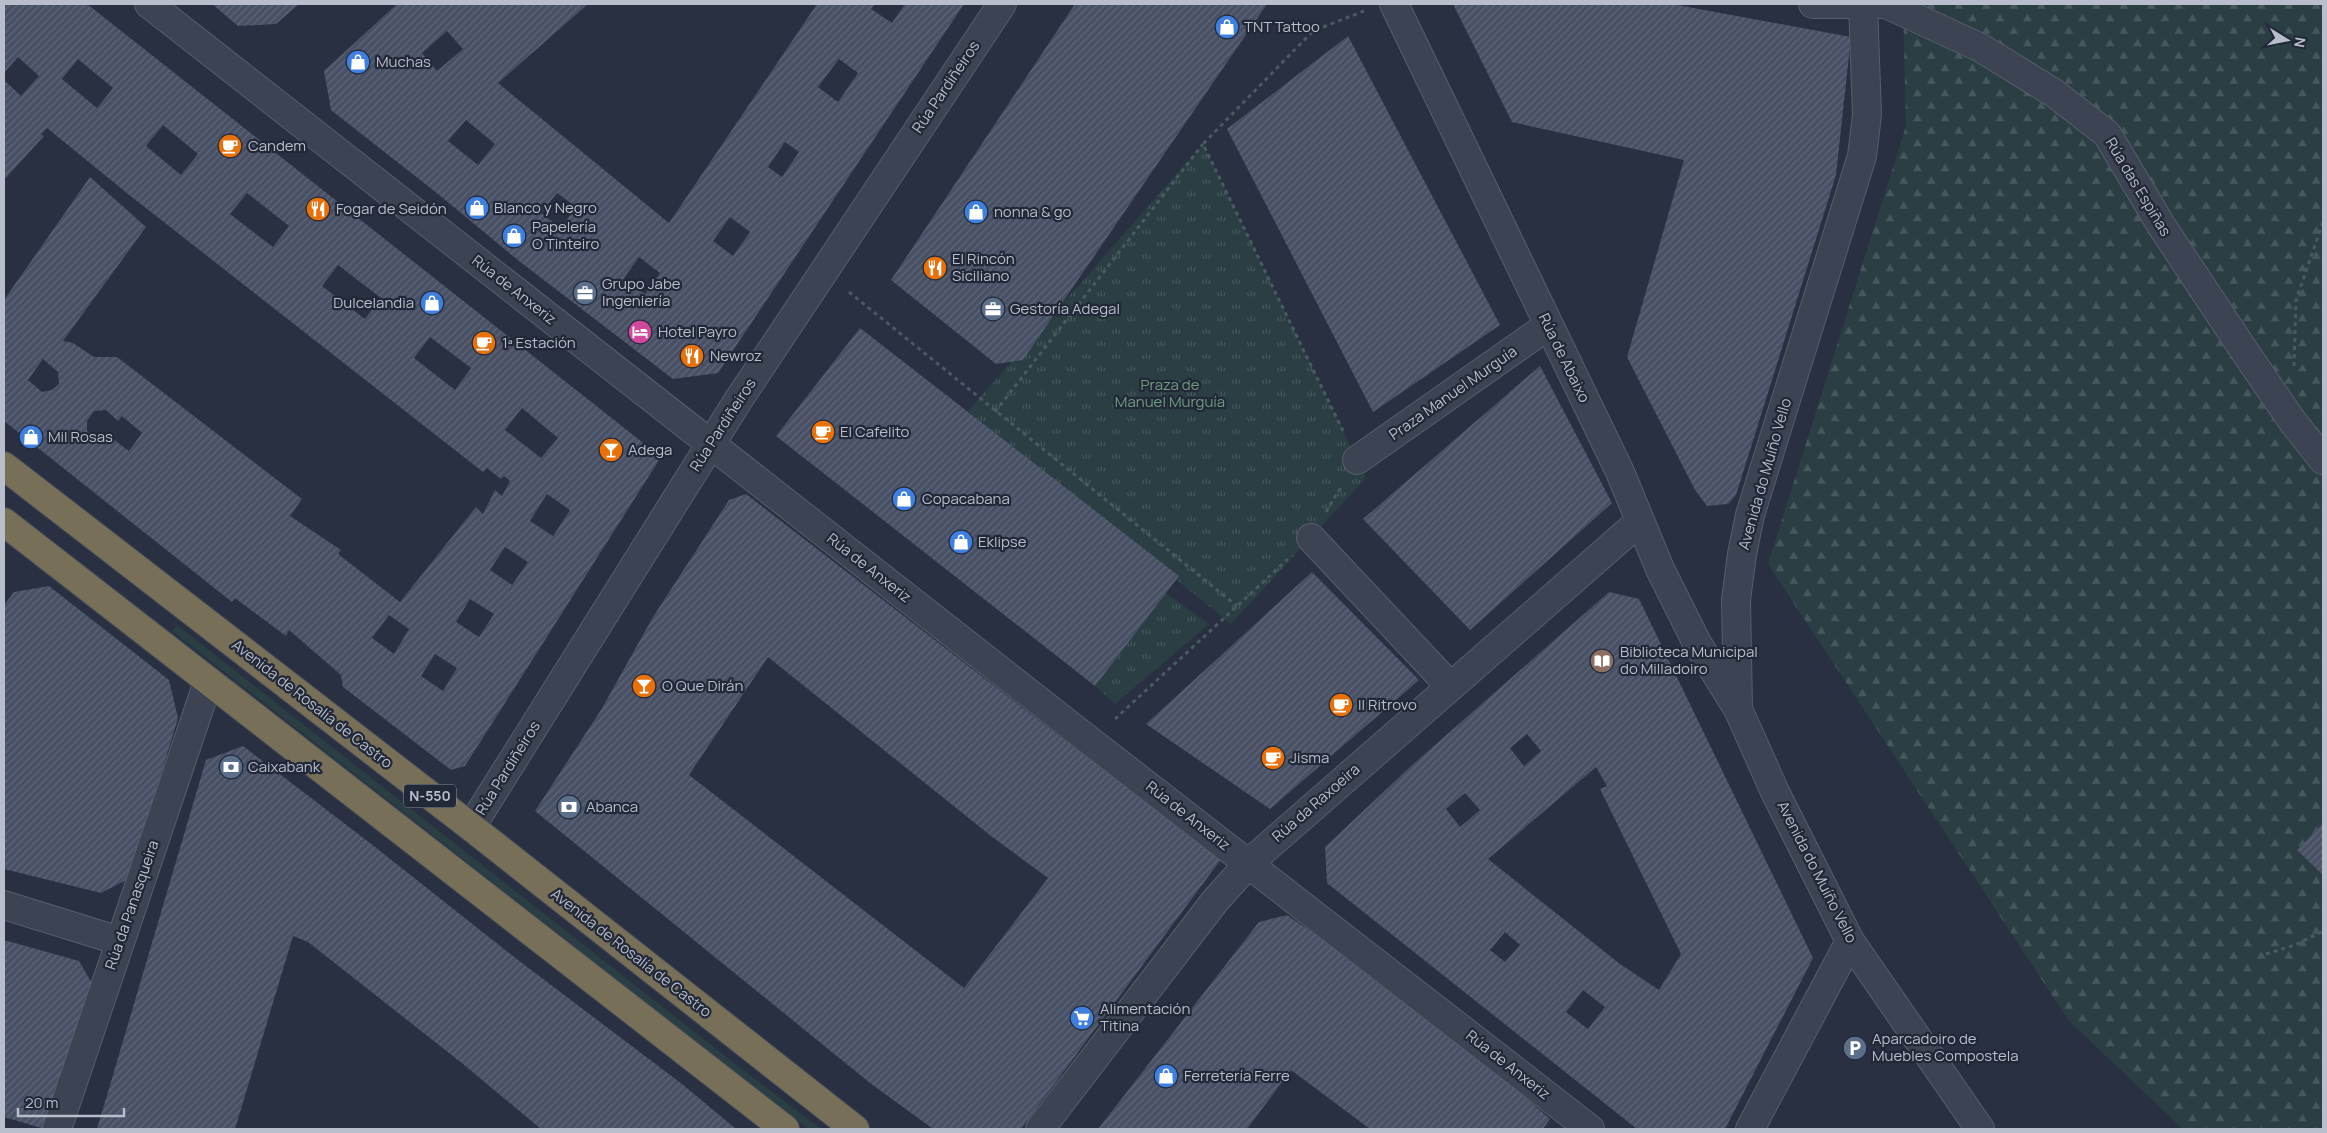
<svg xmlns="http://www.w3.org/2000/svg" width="2327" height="1133" viewBox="0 0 2327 1133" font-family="Manrope,sans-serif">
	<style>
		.green { fill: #2a3e43 }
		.forest { fill: url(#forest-firs) }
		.park { fill: url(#park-tufts) }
		.building { fill: url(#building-hatch); fill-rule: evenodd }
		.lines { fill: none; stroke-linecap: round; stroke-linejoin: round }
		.minor-casing { stroke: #575e6c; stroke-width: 30 }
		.highway-casing { stroke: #444b59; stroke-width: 30 }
		.path { stroke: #485b60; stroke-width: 3; stroke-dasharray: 4 4; stroke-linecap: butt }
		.minor { stroke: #3c4352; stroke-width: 28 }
		.highway { stroke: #786f59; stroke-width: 28 }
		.labels { text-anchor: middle; stroke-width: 4.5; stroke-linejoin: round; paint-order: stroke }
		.shield { fill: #212837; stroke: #8b919f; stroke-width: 1 }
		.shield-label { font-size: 14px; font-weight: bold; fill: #b9becc }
		.poi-label { font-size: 15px; fill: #b9becc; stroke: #212837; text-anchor: start }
		.street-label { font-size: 15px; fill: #b9becc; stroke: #212837 }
		.park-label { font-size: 15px; fill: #719c7f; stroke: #212837 }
	</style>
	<defs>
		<pattern id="forest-firs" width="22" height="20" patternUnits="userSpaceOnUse" patternTransform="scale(1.25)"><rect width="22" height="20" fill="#2a3e43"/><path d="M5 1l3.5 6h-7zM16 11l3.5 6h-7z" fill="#47585d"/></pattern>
		<pattern id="park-tufts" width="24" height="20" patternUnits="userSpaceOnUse" patternTransform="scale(1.25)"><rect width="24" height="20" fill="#2a3e43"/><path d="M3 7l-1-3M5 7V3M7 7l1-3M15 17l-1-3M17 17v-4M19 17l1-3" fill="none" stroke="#47585d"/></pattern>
		<pattern id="building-hatch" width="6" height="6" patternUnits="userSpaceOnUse" patternTransform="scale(1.25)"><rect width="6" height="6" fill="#475064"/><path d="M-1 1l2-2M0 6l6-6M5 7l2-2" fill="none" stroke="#5f6779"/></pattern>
	</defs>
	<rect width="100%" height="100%" fill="#283042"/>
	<path class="green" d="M177 625 729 1059 821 1129H808L172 631Z"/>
	<path class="forest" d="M1903 4H2323V1129H2183L2069 1021 1768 564 1906 126Z"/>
	<path class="park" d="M1203 144 1366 478 1231 624 968 411Z
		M1166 593 1209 624 1115 704 1095 686Z"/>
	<path class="building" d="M4 4H87L661 457 465 766 451 770 343 687 341 675 289 630 286 636 235 598 232 602 4 421V300L90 177 146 227 63 341 73 343 94 357H117L302 499 290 516 341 550 338 554 400 602 476 507 483 514 495 490 502 496 510 481 504 476 501 479 487 468 483 472 128 194 47 128 41 134 44 136 4 180V80L21 96 39 76 18 57 4 73ZM78 59 113 88 97 108 62 79ZM163 125 198 154 181 175 146 146ZM247 193 289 226 273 247 230 214ZM338 265 381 298 365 319 322 286ZM430 337 471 368 455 390 414 358ZM43 359 58 372 59 384 52 390 42 392 28 380ZM522 408 558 438 541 458 505 430ZM106 410 118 421 122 416 142 433 129 451 109 436 103 443 87 431V421L94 411ZM547 494 570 510 553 536 530 521ZM505 547 528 562 512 585 490 570ZM470 599 494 614 479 637 456 622ZM389 615 409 629 394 654 372 638ZM435 654 457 668 443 691 421 676Z
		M212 4H299L276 24 238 26Z
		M397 4H588L498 83 669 223 817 4H875L871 9 892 23 905 4H964L718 373 673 379 519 261 438 194 331 110 324 71ZM447 31 463 49 437 71 422 53ZM839 59 858 73 838 102 818 87ZM466 120 495 144 478 165 448 141ZM785 142 799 152 782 177 768 167ZM557 193 576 207 561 228 541 213ZM730 217 750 232 733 256 713 241ZM639 257 660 273 645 294 624 278Z
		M1075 4H1267L1023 360 996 364 891 280Z
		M1453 4H1672L1851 37 1836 175 1736 495 1728 504 1707 506 1695 490 1627 357 1684 160 1512 122Z
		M1348 36 1500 325 1373 412 1227 129Z
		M860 328 1179 576 1095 686 776 436Z
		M1540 366 1612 503 1470 630 1363 519Z
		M746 494 1063 739 1222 858 1021 1129H933L870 1083 535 811 601 710 653 617 729 500ZM768 657 991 836 1048 878 964 988 689 775Z
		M1312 572 1419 680 1270 809 1146 724Z
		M49 586 169 680 178 718 130 878 101 893 4 869V605L14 592Z
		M1609 592 1639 599 1813 958 1725 1129H1637L1327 883 1325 847 1410 767ZM1527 734 1541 751 1524 766 1510 748ZM1596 767 1607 786 1600 789 1681 954 1659 990 1620 964 1488 859ZM1465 793 1480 810 1460 827 1446 809ZM1505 932 1520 945 1505 962 1490 950ZM1583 990 1605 1007 1588 1029 1566 1012Z
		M243 746 370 843 518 960 682 1084 736 1129H541L463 1064 308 942 293 936 235 1129H97L206 760Z
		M2323 823V875L2297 850Z
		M1287 915 1365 969 1501 1076 1550 1119 1543 1129H1370L1291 1070 1247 1129H1098L1259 922Z
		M4 940 79 961 96 990 45 1129 4 1117Z"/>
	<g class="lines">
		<g class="minor-casing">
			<path id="minor" d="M149 4 1090 741 1590 1129
				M1394 4 1620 472 1660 569 1697 643 1738 709
				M1813 4H1886L1981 48 2054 93 2107 134 2161 225 2241 346 2293 422 2323 460
				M1863 4 1867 115 1862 156 1750 515 1742 554 1736 600 1738 709 1775 792 1850 941 1980 1129
				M1357 460 1549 325
				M1311 538 1450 686
				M471 827 739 399 1002 4
				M4 905 120 941
				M57 1129 208 682
				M1040 1129 1215 901 1249 863 1639 522
				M1750 1129 1850 941"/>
		</g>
		<g class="highway-casing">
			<path id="highway" d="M4 466 471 827 855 1129
				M4 522 785 1129"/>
		</g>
		<path class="path" d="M849 292 1237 606
			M2294 366 2296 300 2323 222
			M995 412 1203 144
			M1343 431 1203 144 1313 31 1364 11
			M1326 512 1341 487
			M1115 719 1288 559
			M2266 954 2295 945 2323 931"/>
		<use href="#minor" class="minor"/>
		<use href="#highway" class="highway"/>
	</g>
	<defs>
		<g id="shop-disc" transform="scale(1.25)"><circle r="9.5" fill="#3f7fe0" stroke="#212837"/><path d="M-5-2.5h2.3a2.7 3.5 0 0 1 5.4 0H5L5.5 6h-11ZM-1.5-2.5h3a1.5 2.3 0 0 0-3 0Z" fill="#fff"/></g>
		<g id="cafe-disc" transform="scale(1.25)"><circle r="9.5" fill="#e8710a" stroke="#212837"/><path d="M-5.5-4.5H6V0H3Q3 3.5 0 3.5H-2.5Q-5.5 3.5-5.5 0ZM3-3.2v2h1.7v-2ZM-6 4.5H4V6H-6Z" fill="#fff"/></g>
		<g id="restaurant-disc" transform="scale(1.25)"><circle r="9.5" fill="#e8710a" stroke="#212837"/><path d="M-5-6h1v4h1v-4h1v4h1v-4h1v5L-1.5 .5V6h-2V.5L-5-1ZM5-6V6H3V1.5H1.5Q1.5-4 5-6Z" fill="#fff"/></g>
		<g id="office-disc" transform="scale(1.25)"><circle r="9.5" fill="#5c6f8a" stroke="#212837"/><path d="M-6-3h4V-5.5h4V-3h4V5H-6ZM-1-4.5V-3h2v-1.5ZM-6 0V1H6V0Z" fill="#fff"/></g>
		<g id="hotel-disc" transform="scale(1.25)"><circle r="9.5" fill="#d1479c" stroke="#212837"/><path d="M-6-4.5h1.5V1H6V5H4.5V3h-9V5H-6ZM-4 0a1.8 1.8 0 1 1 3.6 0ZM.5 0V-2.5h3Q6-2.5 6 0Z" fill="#fff"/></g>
		<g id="bar-disc" transform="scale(1.25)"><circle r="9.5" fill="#e8710a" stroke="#212837"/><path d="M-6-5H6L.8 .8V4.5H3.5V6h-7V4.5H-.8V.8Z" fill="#fff"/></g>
		<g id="library-disc" transform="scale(1.25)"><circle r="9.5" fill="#8d6e63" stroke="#212837"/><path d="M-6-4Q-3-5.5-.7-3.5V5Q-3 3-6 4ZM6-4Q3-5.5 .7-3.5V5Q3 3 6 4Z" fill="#fff"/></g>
		<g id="bank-disc" transform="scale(1.25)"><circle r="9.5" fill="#5c6f8a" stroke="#212837"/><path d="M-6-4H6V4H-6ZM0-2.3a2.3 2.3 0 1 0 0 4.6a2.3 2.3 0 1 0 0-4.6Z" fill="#fff"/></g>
		<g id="supermarket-disc" transform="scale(1.25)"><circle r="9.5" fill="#3f7fe0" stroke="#212837"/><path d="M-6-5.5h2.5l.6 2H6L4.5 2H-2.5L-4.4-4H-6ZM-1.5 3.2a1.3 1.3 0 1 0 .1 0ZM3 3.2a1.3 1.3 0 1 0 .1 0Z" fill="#fff"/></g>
		<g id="parking-disc" transform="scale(1.25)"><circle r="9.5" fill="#5c6f8a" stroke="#212837"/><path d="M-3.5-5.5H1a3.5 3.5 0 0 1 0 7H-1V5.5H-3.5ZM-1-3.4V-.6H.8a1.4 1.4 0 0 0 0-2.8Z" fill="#fff"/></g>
	</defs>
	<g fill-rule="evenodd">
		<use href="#shop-disc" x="1227" y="27"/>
		<use href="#shop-disc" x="358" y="62"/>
		<use href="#cafe-disc" x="230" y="146"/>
		<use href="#shop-disc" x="477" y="208"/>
		<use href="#restaurant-disc" x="318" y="209"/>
		<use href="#shop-disc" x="976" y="212"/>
		<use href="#shop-disc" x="514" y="236"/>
		<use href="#restaurant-disc" x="935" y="268"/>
		<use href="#office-disc" x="585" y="293"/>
		<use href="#shop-disc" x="432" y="303"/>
		<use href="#office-disc" x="993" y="309"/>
		<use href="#hotel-disc" x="640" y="332"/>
		<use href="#cafe-disc" x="484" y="343"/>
		<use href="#restaurant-disc" x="692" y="356"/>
		<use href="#cafe-disc" x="823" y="432"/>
		<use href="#shop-disc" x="31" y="437"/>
		<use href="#bar-disc" x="611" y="450"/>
		<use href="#shop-disc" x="904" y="499"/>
		<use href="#shop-disc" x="961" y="542"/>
		<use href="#library-disc" x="1602" y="661"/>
		<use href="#bar-disc" x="644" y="686"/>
		<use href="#cafe-disc" x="1341" y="705"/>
		<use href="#cafe-disc" x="1273" y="758"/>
		<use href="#bank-disc" x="231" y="767"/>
		<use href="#bank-disc" x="569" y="807"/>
		<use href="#supermarket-disc" x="1082" y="1018"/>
		<use href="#parking-disc" x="1855" y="1048"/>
		<use href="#shop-disc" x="1166" y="1076"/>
	</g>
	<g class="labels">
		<rect class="shield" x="404" y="784.5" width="52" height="23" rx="4"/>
		<g class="shield-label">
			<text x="430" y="801">N-550</text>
		</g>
		<g class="poi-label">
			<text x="1244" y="32">TNT Tattoo</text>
			<text x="376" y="67">Muchas</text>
			<text x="248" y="151">Candem</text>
			<text x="494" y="213">Blanco y Negro</text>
			<text x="336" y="214">Fogar de Seidón</text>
			<text x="994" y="217">nonna &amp; go</text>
			<text x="532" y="232">Papelería<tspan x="532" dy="17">O Tinteiro</tspan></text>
			<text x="952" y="264">El Rincón<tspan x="952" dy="17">Siciliano</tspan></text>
			<text x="602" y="289">Grupo Jabe<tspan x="602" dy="17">Ingeniería</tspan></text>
			<text x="414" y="308" text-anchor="end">Dulcelandia</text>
			<text x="1010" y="314">Gestoría Adegal</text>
			<text x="658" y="337">Hotel Payro</text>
			<text x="502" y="348">1ª Estación</text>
			<text x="710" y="361">Newroz</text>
			<text x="840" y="437">El Cafelito</text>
			<text x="48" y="442">Mil Rosas</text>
			<text x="628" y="455">Adega</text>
			<text x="922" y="504">Copacabana</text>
			<text x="978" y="547">Eklipse</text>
			<text x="1620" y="657">Biblioteca Municipal<tspan x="1620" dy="17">do Milladoiro</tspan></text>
			<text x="662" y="691">O Que Dirán</text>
			<text x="1358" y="710">Il Ritrovo</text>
			<text x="1290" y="763">Jisma</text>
			<text x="248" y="772">Caixabank</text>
			<text x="586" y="812">Abanca</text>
			<text x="1100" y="1014">Alimentación<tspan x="1100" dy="17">Titina</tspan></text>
			<text x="1872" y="1044">Aparcadoiro de<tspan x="1872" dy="17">Muebles Compostela</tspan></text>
			<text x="1184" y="1081">Ferretería Ferre</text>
		</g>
		<g class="street-label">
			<text transform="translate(946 87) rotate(-56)" y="5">Rúa Pardiñeiros</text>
			<text transform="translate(2138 187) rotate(59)" y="5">Rúa das Espiñas</text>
			<text transform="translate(514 290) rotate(38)" y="5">Rúa de Anxeriz</text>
			<text transform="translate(1564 358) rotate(64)" y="5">Rúa de Abaixo</text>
			<text transform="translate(1453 393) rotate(-35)" y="5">Praza Manuel Murguía</text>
			<text transform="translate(723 425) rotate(-57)" y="5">Rúa Pardiñeiros</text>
			<text transform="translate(1765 474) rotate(-74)" y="5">Avenida do Muíño Vello</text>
			<text transform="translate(869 568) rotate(38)" y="5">Rúa de Anxeriz</text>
			<text transform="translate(312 704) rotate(38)" y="5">Avenida de Rosalía de Castro</text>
			<text transform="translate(508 768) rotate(-58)" y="5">Rúa Pardiñeiros</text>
			<text transform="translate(1316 803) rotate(-41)" y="5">Rúa da Raxoeira</text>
			<text transform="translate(1188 816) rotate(38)" y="5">Rúa de Anxeriz</text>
			<text transform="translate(1817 872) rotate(63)" y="5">Avenida do Muíño Vello</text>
			<text transform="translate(132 905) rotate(-71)" y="5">Rúa da Panasqueira</text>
			<text transform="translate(631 953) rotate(38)" y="5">Avenida de Rosalía de Castro</text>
			<text transform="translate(1508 1065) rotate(38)" y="5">Rúa de Anxeriz</text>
		</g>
		<g class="park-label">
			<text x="1170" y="390">Praza de<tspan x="1170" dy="17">Manuel Murguía</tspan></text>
		</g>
	</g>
	<rect width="2327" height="1133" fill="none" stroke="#b9becc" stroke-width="10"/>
	<g transform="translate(2287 40) rotate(100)" stroke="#212837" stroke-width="4" paint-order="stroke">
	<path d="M0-4L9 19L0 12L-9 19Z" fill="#b9becc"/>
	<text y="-8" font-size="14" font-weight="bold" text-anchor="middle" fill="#b9becc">N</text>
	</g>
	<path d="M18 1108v8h106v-8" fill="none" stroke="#b9becc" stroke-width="2.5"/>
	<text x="25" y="1108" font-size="15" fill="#b9becc" stroke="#212837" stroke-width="4" paint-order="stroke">20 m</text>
</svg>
